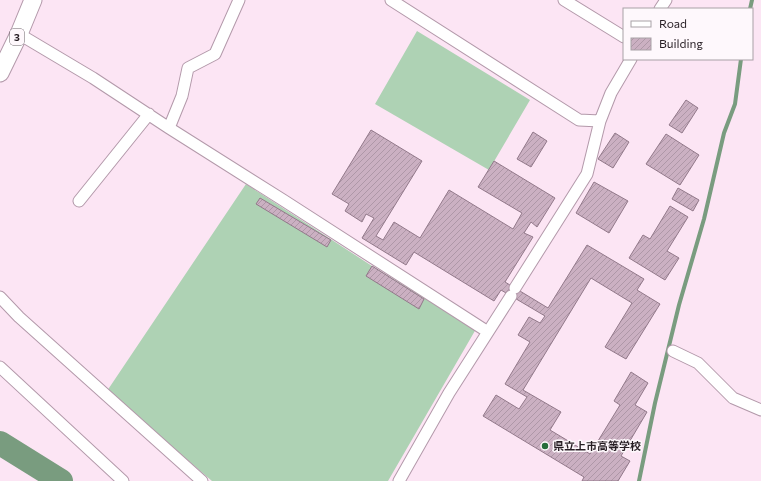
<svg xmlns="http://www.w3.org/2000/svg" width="761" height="481" viewBox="0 0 761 481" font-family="Commissioner,'Noto Sans JP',sans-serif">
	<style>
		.garden { fill: #aed2b4 }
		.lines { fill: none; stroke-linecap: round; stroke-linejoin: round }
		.stream { stroke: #799c7f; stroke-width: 4 }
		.river { stroke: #799c7f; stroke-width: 24 }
		.building { fill: url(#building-hatch); stroke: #92798a }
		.minor-casing { stroke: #b399aa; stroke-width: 13 }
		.primary-casing { stroke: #b399aa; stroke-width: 19 }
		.minor { stroke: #fff; stroke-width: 11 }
		.primary { stroke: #fff; stroke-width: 17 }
		.poi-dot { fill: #256d3a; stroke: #fef8fc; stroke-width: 1.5 }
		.labels { text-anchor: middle; stroke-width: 3; stroke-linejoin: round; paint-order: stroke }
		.shield { fill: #fef8fc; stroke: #685f65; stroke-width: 1 }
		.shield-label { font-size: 10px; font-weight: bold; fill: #271e24 }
		.poi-label { font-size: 11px; font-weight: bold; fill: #271e24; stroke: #fef8fc; text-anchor: start }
	</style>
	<defs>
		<pattern id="building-hatch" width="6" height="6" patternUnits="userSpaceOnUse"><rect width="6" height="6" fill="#cbb0c2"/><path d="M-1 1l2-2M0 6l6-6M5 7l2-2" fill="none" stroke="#ae97a7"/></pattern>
	</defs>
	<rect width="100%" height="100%" fill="#fce5f4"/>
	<path class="garden" d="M417 31 530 100 489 170 375 104Z
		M246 184 372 266 476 329 388 481H212L107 391Z"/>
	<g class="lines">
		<path class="stream" d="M750 9 752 0
			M639 481 655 403 679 305 704 219 724 133 735 104 741 59"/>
		<path class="river" d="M0 443 61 481"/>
	</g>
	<path class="building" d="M686 100 698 108 682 133 669 125Z
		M371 130 422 161 376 236 383 240 394 222 420 238 449 190 513 229 522 213 478 187 494 161 555 198 537 227 531 222 524 233 533 237 505 282 548 308 587 245 644 279 637 290 660 304 626 359 605 347 632 303 591 278 523 390 561 412 550 430 590 454 620 405 614 401 631 372 648 383 635 405 647 412 621 456 630 461 618 481H582L584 477 483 416 496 395 519 409 527 397 505 384 530 342 518 335 529 317 540 323 545 316 501 290 494 301 414 252 406 265 362 238 374 218 366 214 362 222 345 211 349 204 332 194Z
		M533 132 547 141 531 167 517 159Z
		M615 133 629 142 613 168 598 159Z
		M666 134 699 155 680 185 646 164Z
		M594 182 628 201 609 233 576 213Z
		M678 188 699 200 693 211 672 199Z
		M260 198 331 240 327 247 256 204Z
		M670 206 688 217 667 251 679 258 665 280 629 258 643 235 650 239Z
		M372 266 424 299 419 309 366 276Z"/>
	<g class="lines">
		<g class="minor-casing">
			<path id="minor" d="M391 0 579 120 600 121
				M564 0 624 37
				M660 9 666 0
				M19 34 93 78 169 128 283 200 488 332
				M169 128 182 96 188 68 215 54 239 0
				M79 201 149 114
				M515 288 587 174 600 121 611 93 631 59
				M0 297 19 317 202 481
				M673 351 698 363 733 398 761 410
				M0 367 123 481
				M399 481 449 393 511 296"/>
		</g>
		<g class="primary-casing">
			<path id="primary" d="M0 73 19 34 33 0"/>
		</g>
		<use href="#minor" class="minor"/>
		<use href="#primary" class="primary"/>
	</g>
	<circle class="poi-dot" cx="545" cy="446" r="4"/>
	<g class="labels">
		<rect class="shield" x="10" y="29" width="14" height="16" rx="3"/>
		<g class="shield-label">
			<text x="17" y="41">3</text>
		</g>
		<g class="poi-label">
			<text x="553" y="450">県立上市高等学校</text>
		</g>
	</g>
	<rect x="623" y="8" width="130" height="52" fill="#fef8fc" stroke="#a8a1a6"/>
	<rect x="631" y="21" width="20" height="6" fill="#ffffff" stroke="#a8a1a6"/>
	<text x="659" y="28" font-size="12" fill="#271e24">Road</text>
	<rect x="631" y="38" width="20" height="12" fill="url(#building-hatch)" stroke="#a8a1a6"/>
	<text x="659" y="48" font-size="12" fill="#271e24">Building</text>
</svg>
